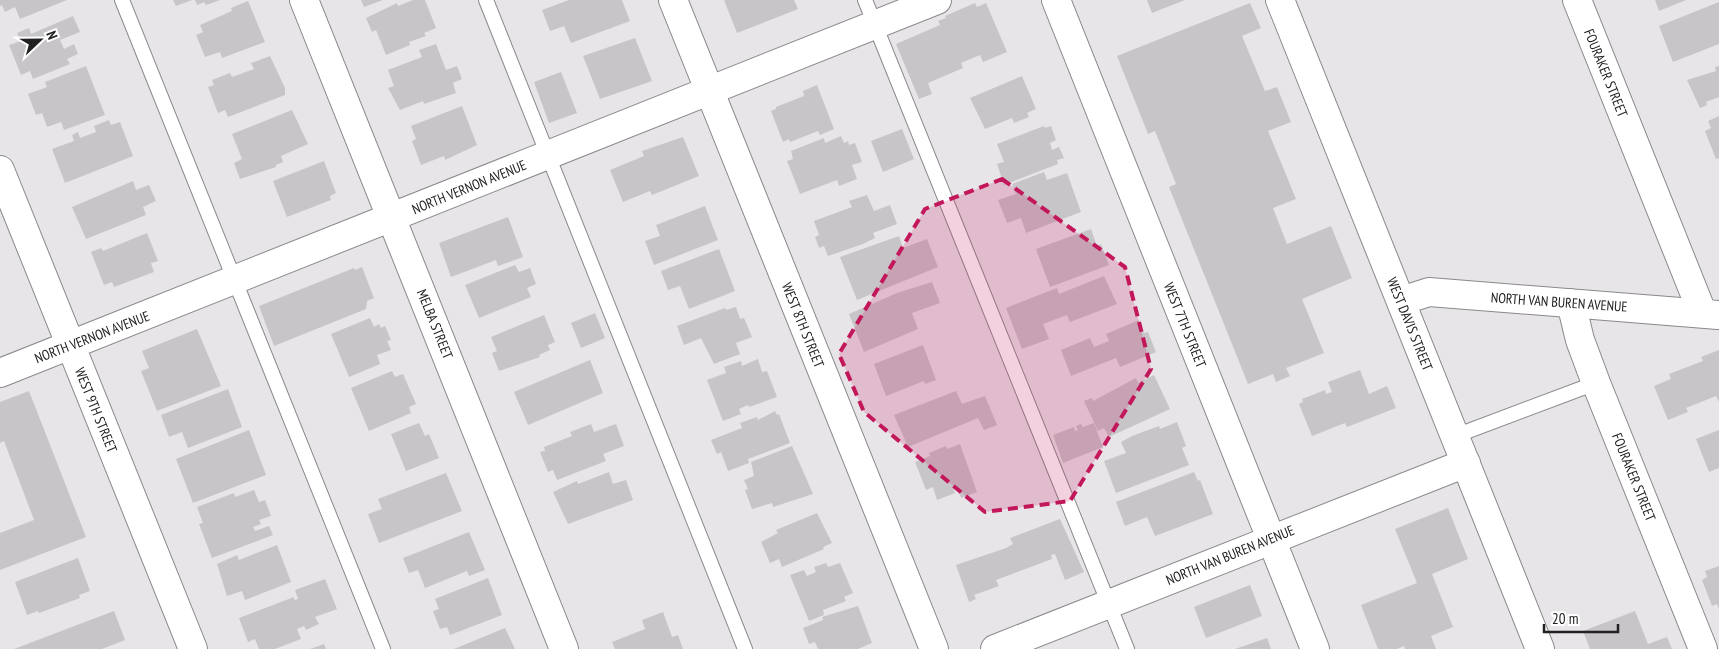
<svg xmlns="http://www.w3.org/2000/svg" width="1719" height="649" viewBox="0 0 1719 649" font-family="'PT Sans Narrow',sans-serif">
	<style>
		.building { fill: #c8c5c9 }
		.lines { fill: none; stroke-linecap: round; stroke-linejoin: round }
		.service-casing { stroke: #8a888c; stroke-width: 16 }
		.minor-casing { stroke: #8a888c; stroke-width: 30 }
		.tertiary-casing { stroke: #8a888c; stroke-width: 30 }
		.secondary-casing { stroke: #8a888c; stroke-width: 30 }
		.service { stroke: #fff; stroke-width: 14 }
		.minor { stroke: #fff; stroke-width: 28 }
		.tertiary { stroke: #fff; stroke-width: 28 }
		.secondary { stroke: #fff; stroke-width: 28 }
		.marked { fill: #c2185b; fill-opacity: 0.2; stroke: #c2185b; stroke-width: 4; stroke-dasharray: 10 6; stroke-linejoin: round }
		.labels { text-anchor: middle; stroke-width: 4; stroke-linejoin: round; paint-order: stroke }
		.street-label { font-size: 14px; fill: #222122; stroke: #fff }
	</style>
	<rect width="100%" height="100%" fill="#e8e5e9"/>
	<path class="building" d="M0 0H67L20 19 15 7 5 12 2 5 0 6Z
		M173 0H192L176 6Z
		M195 0H220L206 5 204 2 197 5Z
		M361 0H383L364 7Z
		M413 0H425L436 28 424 33 426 36 409 42 410 45 386 55 376 30 372 32 366 18 397 3 398 6Z
		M569 0H622L630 21 571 43 564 26 550 31 542 10Z
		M724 0H794L798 9 737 33Z
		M1147 0H1185L1152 13Z
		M1655 0H1686L1659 11Z
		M248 1 265 42 222 58 220 52 205 57 196 35 203 32 200 25 232 11 231 8Z
		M1719 2V44L1673 62 1659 26Z
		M975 3 977 7 986 3 1007 52 983 62 980 55 961 63 963 68 928 83 932 94 919 99 896 44 940 25 938 21 946 18 945 16Z
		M1250 3 1261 28 1242 36 1265 91 1277 87 1291 122 1268 131 1296 199 1273 208 1287 244 1331 226 1352 278 1302 299 1324 353 1286 368 1290 376 1276 382 1273 374 1248 384 1169 187 1176 184 1155 131 1148 134 1117 56Z
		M73 16 80 32 60 40 64 49 74 44 78 54 67 59 70 64 33 79 30 71 21 75 9 45 21 41 17 33 29 28 31 34Z
		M635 38 652 81 600 99 583 56Z
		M436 44 446 70 457 66 462 79 453 83 456 93 424 104 423 101 400 110 388 88 394 86 388 70 422 57 419 50Z
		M270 56 285 88V95L228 117 225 110 218 113 208 87 214 85 212 80 230 73 232 77 254 69 251 63Z
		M86 66 105 115 64 130 61 122 47 127 42 113 36 115 28 94 47 87 45 82Z
		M1719 66V97L1706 102 1707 105 1700 108 1687 80 1716 71 1715 67Z
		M561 72 577 113 549 123 534 82Z
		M1022 76 1036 109 1027 113 1029 117 1014 123 1012 118 985 129 970 98Z
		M817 85 834 129 820 135 818 131 790 142 789 139 783 142 771 111 776 109V107L804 96 803 91Z
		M462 106 477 145 445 160 444 156 421 165 412 141 416 139 411 126Z
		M292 110 308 144 281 156 283 162 276 165V167L240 179 234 163 242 159 232 134Z
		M1719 116V158L1716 159 1705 131 1711 128 1708 121Z
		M109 120 111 125 120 122 133 156 65 183 52 149 74 141 72 135 78 132 80 138 96 132 94 126Z
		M1044 126 1045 128 1051 126 1056 140 1050 143 1052 150 1059 147 1064 158 1057 160 1058 164 1004 185 997 164 1004 162 997 144Z
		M902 129 914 159 883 172 871 141Z
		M841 136 844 143 848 141 849 145 855 143 862 162 852 165 857 179 839 186 837 180 800 194 787 161 793 159 791 151 824 138 825 143Z
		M683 137 699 176 652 195 650 191 623 202 610 170 644 156 642 151Z
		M324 161 336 193 330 196 331 200 287 217 273 181Z
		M1044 172 1047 180 1067 173 1081 212 1026 233 1021 218 1007 223 998 200 1016 194 1012 184Z
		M133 181 136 190 149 185 156 201 143 207 146 215 86 239 72 207Z
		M867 195 874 211 890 205 897 224 873 233 875 238 863 244 828 256 824 246 819 248 815 237 819 235 814 221 852 207 849 201Z
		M705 206 718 240 654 265 645 241 660 236 656 225Z
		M508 217 523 257 498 266 496 260 451 277 439 243Z
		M1091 229 1097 246 1101 244 1109 265 1050 287 1036 249Z
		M147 233 158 261 151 263 154 272 114 287 112 282 104 285 91 252 101 248 103 251Z
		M899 236 903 248 927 239 938 267 857 300 840 257Z
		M719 249 735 291 689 309 680 286 668 290 661 271Z
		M515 265 519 272 530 268 536 284 527 288 531 297 479 318 465 285Z
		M362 267 374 298 367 301 366 309 274 346 259 306 354 268 355 270Z
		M1104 276 1117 304 1070 322 1067 315 1043 324 1049 339 1022 349 1006 308 1057 288 1059 294Z
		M932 282 940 303 912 313 918 329 864 352 849 314 897 293Z
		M736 307 740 319 744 318 752 337 736 343 740 354 714 364 701 338 684 345 677 326 725 308 726 310Z
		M595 313 605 338 581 348 571 323Z
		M544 315 555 342 548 345 550 350 539 355 540 357 499 371 492 353 497 351 491 337Z
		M370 318 374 327 379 324 381 328 385 326 391 340 387 341 391 350 377 355 380 364 349 377 331 334Z
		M1139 320 1144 333 1148 332 1156 352 1120 367 1116 358 1071 376 1061 350 1090 338 1094 347 1109 341 1106 334Z
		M197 329 221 386 157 411 141 371 149 368 142 351Z
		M923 345 936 380 925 384 924 381 886 396 874 364Z
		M1719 350V402L1716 396 1686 408 1688 412 1668 420 1654 386 1671 379 1669 374 1703 361 1701 357Z
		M758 359 762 372 767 371 777 397 749 407 748 405 739 409 741 414 723 421 707 380 726 373 724 367 741 361 742 366Z
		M590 360 603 393 528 425 514 392Z
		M1360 370 1369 394 1387 386 1396 408 1347 427 1345 423 1312 436 1299 404 1303 402 1302 399 1325 390 1326 394 1332 392 1328 382Z
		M392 371 395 377 403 374 416 404 409 407 411 413 369 431 351 388Z
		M1154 375 1170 409 1109 437 1104 428 1098 431 1084 401 1092 398 1093 401 1136 378 1138 383Z
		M228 389 242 427 188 448 182 432 169 437 161 415Z
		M29 391 86 537 0 570V533L34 520 4 441 0 443V402Z
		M956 391 962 404 985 396 997 425 984 430 978 418 908 447 894 415Z
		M775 411 777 415 779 414 790 443 748 459 749 463 728 471 721 452 717 454 711 440 742 428 740 423 757 417 758 420Z
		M1177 422 1186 446 1182 448 1189 465 1116 493 1104 461 1126 453 1121 442 1132 436 1159 426 1160 429Z
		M419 423 425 436 429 434 439 458 406 471 391 434Z
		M1094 423 1103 447 1063 463 1053 435 1074 427 1075 431 1078 430 1076 426 1081 424 1083 427Z
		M591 424 594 432 616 424 624 446 603 454 606 461 557 480 553 470 548 472 540 452 545 451 544 447 572 436 570 432Z
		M249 430 266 475 193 503 176 459Z
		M1719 430V468L1709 472 1696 439Z
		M960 444 977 492 961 498 957 487 953 488 955 493 937 500 933 487 926 490 915 462 930 456 929 453 946 446 947 449Z
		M792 446 813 494 773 507 772 503 752 509 745 490 748 489 744 480 754 476 751 462Z
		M609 472 613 484 626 480 633 500 568 524 553 492 577 481 578 484Z
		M1194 472 1198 481 1200 480 1213 514 1155 536 1147 517 1125 526 1116 502Z
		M446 473 462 511 379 543 368 514 382 509 378 499Z
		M254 490 259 502 265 500 271 516 259 520 261 524 253 527 255 531 269 526 273 535 212 558 199 524 203 523 197 507 234 493 235 497Z
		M1448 508 1468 559 1432 574 1453 627 1431 636 1436 649H1405L1404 646 1397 649H1378L1361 605 1417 583 1395 529Z
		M817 513 832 543 823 547 824 549 782 567 779 559 770 563 761 542 778 533 776 530Z
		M1060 519 1084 572 1065 580 1055 554 1051 555 1052 559 996 580 999 586 974 595 976 599 969 602 956 565 1006 548 1013 544 1010 538Z
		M469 532 485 570 469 576 467 571 425 588 418 570 409 573 403 558Z
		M277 545 291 582 245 600 242 591 227 596 217 564 237 555 239 560Z
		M78 558 90 591 79 595 80 598 39 613 38 611 27 615 15 582Z
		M826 563 828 567 840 563 853 593 844 597 846 601 823 610 824 615 809 621 790 575 804 570 807 576 816 572 814 567Z
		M1719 566V609L1717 604 1712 606 1702 580 1707 577 1705 571Z
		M488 578 502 615 450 635 447 627 440 629 433 611 439 609 435 599Z
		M325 579 337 609 315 617 319 624 306 630 304 626 297 629 301 639 275 649H259L255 639 248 642 239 618 294 597V600L298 599 295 590Z
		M1250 585 1262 616 1206 638 1194 607Z
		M858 606 872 643 858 649H818L815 642 809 644 803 628 823 620 822 617Z
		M114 611 125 640 102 649H14Z
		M1635 611 1648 644 1667 637 1672 649H1590L1583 631Z
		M663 612 672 637 678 635 683 649H615L612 642 645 629 642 620Z
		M505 628 515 649H454Z
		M1267 638 1271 649H1235Z
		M324 644 326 649H310Z"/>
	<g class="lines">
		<g class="service-casing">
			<path id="service" d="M122 0 383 649
				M486 0 745 649
				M865 0 1127 649
				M1455 436 1596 383"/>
		</g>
		<g class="minor-casing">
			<path id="minor" d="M304 0 564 649
				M673 0 934 649
				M1577 0 1702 312
				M0 170 193 649
				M1401 301 1429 292 1718 315
				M1571 303 1580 340 1596 383 1703 649
				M0 373 937 0
				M995 649 1466 463"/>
		</g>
		<g class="tertiary-casing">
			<path id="tertiary" d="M1056 0 1315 649"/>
		</g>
		<g class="secondary-casing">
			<path id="secondary" d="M1280 0 1540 649"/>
		</g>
		<use href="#service" class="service"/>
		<use href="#minor" class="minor"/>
		<use href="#tertiary" class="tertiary"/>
		<use href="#secondary" class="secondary"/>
	</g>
	<path class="marked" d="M1002 179 1125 267 1151 369 1070 501 985 512 864 412 839 354 925 209Z"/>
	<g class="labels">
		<g class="street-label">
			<text transform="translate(1606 73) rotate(68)" y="5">FOURAKER STREET</text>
			<text transform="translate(469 187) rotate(-22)" y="5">NORTH VERNON AVENUE</text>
			<text transform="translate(1559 302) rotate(4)" y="5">NORTH VAN BUREN AVENUE</text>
			<text transform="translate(435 324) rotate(68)" y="5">MELBA STREET</text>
			<text transform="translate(1410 324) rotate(68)" y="5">WEST DAVIS STREET</text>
			<text transform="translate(803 325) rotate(68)" y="5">WEST 8TH STREET</text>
			<text transform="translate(1185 325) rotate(68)" y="5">WEST 7TH STREET</text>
			<text transform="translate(92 337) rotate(-21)" y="5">NORTH VERNON AVENUE</text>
			<text transform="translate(96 410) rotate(68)" y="5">WEST 9TH STREET</text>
			<text transform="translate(1634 477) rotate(68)" y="5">FOURAKER STREET</text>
			<text transform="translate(1230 555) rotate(-22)" y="5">NORTH VAN BUREN AVENUE</text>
		</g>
	</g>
	<g transform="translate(40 40) rotate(68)" stroke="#ffffff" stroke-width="4" paint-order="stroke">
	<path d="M0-4L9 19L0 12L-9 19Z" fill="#222122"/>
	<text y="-8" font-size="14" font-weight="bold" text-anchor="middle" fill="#222122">N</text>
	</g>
	<path d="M1544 624v8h74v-8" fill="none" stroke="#222122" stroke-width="2.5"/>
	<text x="1552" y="624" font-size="15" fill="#222122" stroke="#ffffff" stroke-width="4" paint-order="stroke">20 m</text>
</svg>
